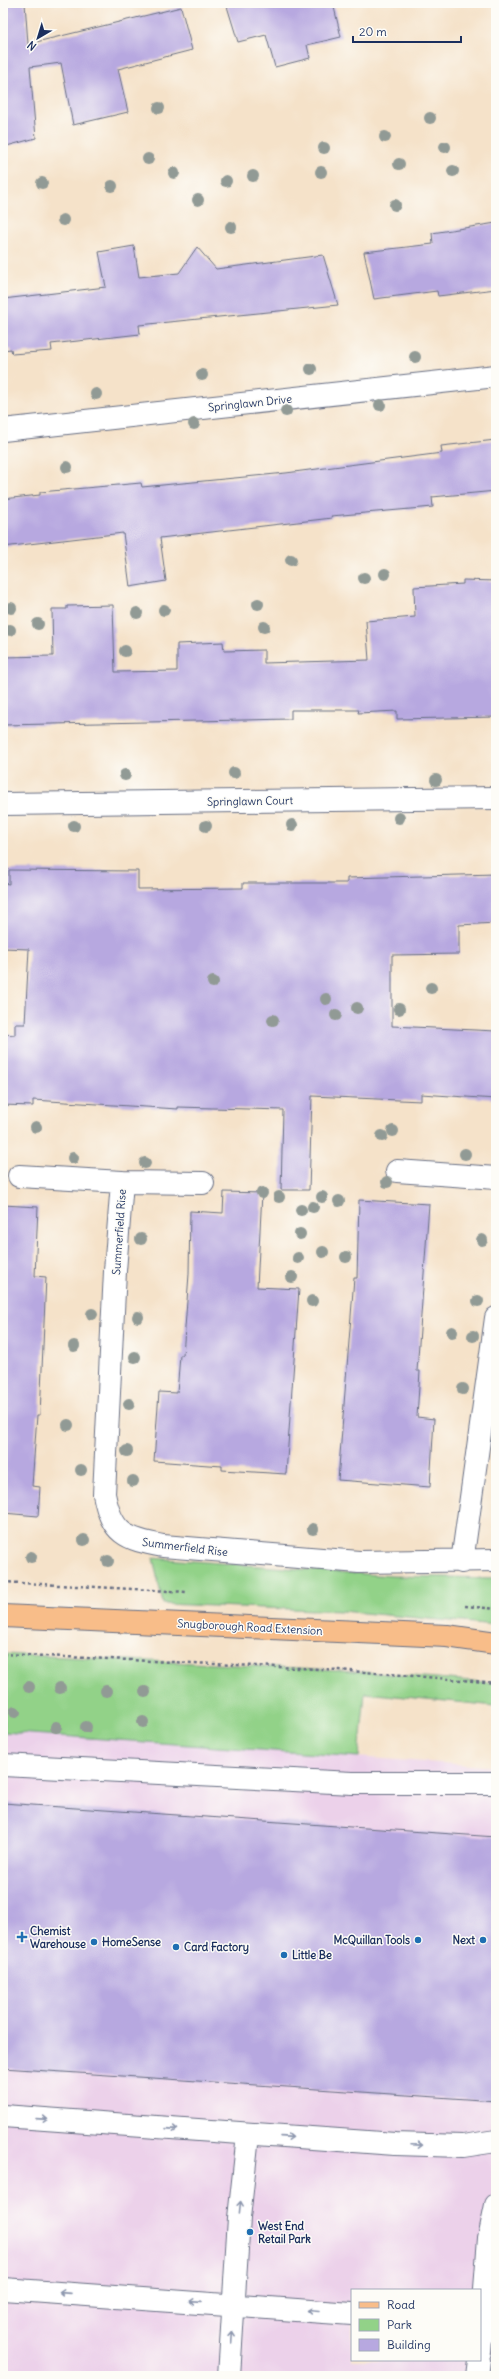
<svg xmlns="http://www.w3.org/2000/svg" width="499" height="2379" viewBox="0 0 499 2379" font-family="Delius,sans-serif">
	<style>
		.built { fill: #ecd1ea; fill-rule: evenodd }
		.green { fill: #92d288; stroke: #568073 }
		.building { fill: #b7a8e0 }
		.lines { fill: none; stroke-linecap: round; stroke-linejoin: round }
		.minor-casing { stroke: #676e83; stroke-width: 24 }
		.major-casing { stroke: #676e83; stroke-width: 24 }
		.path { stroke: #676e83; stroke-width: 2.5; stroke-dasharray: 3 3; stroke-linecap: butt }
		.minor { stroke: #fff; stroke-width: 22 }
		.major { stroke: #f8bd89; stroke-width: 22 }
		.tree { fill: #919a95 }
		.oneway { stroke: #8d97ae }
		.poi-dot { fill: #1f6fb2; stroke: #fdfcf7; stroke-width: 1.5 }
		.labels { text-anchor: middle; stroke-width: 3; stroke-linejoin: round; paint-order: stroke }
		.street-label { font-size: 11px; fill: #1b2f5e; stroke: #fdfcf7 }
		.poi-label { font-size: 11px; font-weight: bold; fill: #1b2f5e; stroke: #fdfcf7; text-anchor: start }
	</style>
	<rect width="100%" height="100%" fill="#fdfcf7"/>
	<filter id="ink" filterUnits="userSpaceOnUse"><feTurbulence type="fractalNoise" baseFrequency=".025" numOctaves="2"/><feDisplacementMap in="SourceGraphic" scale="8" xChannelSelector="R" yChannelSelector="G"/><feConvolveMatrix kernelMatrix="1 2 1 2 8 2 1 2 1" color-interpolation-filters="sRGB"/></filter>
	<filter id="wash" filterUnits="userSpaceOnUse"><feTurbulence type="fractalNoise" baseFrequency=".012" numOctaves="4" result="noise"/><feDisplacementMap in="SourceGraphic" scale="16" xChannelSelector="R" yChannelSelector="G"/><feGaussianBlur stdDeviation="0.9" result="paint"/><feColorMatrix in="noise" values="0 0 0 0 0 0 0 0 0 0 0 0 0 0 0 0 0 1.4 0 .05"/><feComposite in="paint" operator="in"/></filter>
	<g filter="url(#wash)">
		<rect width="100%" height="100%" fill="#f5e2c9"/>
		<path class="built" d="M3 1732 496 1767V2376H3ZM352 2290H480V2360H352Z"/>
		<path class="green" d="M153 1558 392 1576 496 1578V1625L341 1611 163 1604Z
			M3 1654 340 1670 496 1683V1706L365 1693 359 1757 3 1732Z"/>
		<g id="blocks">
			<path class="building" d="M3 3H25L28 44 181 7 192 50 118 69 128 112 73 125 61 63 30 67 36 138 3 147Z
				M226 3H333L341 37 307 45 310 58 275 67 266 35 238 42Z
				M496 223V289L438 296 437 291 374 299 364 252 433 244 432 233Z
				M134 246 139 277 179 273 197 247 216 269 323 255 338 305 139 325 140 334 51 344 52 351 12 354 11 349 3 350V299L106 287 99 252Z
				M496 440V491L432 497 433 507 331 516 332 518 160 538 166 581 130 587 123 533 3 547V499L40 495V492L141 483 142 487 286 473 442 453 441 446Z
				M463 580 496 581V717L397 719V711L358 713 359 710H291V719L3 725V657L53 656 52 609H67V606L113 605 115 672 177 671V644L223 642 224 651 264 650V663L369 660 366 621 415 617 414 587 463 584Z
				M9 870 138 871V889L243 888V883H347V878L496 874V923L459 925V954L392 955V1026L496 1031V1099L421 1094V1101L312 1096 309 1190H281L283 1110 178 1107V1109L33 1100V1106L3 1105V1034L15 1035V1024H25L29 949 3 948V883L9 884Z
				M224 1192 262 1193 257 1287 299 1289 286 1474 222 1470V1466L154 1461 159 1392 177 1393 180 1355H183L189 1274 190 1211 223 1213Z
				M359 1200 429 1204 417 1371H420L417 1417 434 1419 430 1487 338 1480 354 1278H357Z
				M3 1205 38 1207 35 1276 46 1277 40 1415H37L32 1486 40 1487 38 1516 3 1513Z
				M3 1803 496 1837V2101L3 2068Z"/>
		</g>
	</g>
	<g filter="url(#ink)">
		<use href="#blocks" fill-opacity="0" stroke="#676e83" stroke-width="1"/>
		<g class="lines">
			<g class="minor-casing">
				<path id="minor" d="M3 430 496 376
					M3 804 496 798
					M397 1171 496 1178
					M19 1176 122 1182 203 1183
					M122 1182 115 1271 104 1494C112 1534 125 1539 163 1546L359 1562 496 1560
					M462 1562 496 1318
					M3 1765 352 1783H496
					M3 2116 395 2144 463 2146 496 2141
					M3 2289 352 2314
					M480 2352 489 2238 496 2205
					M229 2376 239 2218 248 2135
					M477 2376 479 2360"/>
			</g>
			<g class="major-casing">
				<path id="major" d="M3 1616 447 1636 496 1643"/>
			</g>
			<path class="path" d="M3 1582 188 1592
				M465 1606 496 1609
				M3 1654 340 1670 496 1683"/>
			<use href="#minor" class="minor"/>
			<use href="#major" class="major"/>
		</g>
		<g class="tree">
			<circle cx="159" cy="108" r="6"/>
			<circle cx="430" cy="118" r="6"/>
			<circle cx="385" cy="137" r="6"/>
			<circle cx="445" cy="147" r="6"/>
			<circle cx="324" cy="148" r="6"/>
			<circle cx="148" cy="159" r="6"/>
			<circle cx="399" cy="164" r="6"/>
			<circle cx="453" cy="171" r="6"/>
			<circle cx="321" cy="172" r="6"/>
			<circle cx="174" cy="173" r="6"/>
			<circle cx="253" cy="176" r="6"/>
			<circle cx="226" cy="181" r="6"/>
			<circle cx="42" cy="183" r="6"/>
			<circle cx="112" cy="186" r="6"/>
			<circle cx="198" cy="200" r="6"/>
			<circle cx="395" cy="205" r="6"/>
			<circle cx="63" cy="220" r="6"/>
			<circle cx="231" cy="227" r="6"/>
			<circle cx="415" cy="357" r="6"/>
			<circle cx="311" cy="369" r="6"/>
			<circle cx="202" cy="375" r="6"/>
			<circle cx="96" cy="394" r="6"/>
			<circle cx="380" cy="405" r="6"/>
			<circle cx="286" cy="411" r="6"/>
			<circle cx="194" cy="424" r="6"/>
			<circle cx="67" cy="467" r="6"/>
			<circle cx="291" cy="560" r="6"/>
			<circle cx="385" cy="574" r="6"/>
			<circle cx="364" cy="578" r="6"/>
			<circle cx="258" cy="604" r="6"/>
			<circle cx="11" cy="608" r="6"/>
			<circle cx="164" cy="610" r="6"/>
			<circle cx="137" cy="613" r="6"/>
			<circle cx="38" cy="624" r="6"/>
			<circle cx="264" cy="627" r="6"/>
			<circle cx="10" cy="630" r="6"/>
			<circle cx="125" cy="651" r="6"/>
			<circle cx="234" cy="773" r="6"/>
			<circle cx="125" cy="775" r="6"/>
			<circle cx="436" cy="780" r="6"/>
			<circle cx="399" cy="818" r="6"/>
			<circle cx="292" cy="825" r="6"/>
			<circle cx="74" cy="826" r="6"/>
			<circle cx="206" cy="826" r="6"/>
			<circle cx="213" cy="982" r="6"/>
			<circle cx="431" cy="988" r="6"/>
			<circle cx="326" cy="999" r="6"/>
			<circle cx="357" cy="1008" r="6"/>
			<circle cx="399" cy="1009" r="6"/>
			<circle cx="336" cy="1015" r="6"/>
			<circle cx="273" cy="1020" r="6"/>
			<circle cx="36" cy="1127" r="6"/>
			<circle cx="393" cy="1131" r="6"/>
			<circle cx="382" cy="1136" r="6"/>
			<circle cx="465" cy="1154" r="6"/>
			<circle cx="73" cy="1158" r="6"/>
			<circle cx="145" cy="1163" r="6"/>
			<circle cx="387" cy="1182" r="6"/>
			<circle cx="262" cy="1193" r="6"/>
			<circle cx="279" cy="1197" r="6"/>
			<circle cx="322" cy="1197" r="6"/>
			<circle cx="339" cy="1201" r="6"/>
			<circle cx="313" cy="1207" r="6"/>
			<circle cx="301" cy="1210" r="6"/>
			<circle cx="300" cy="1234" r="6"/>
			<circle cx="141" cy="1239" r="6"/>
			<circle cx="482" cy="1240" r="6"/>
			<circle cx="323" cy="1252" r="6"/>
			<circle cx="346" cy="1257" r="6"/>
			<circle cx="298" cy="1258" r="6"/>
			<circle cx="292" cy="1277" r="6"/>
			<circle cx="312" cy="1301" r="6"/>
			<circle cx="478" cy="1301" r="6"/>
			<circle cx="92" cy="1314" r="6"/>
			<circle cx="138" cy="1317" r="6"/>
			<circle cx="452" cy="1332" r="6"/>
			<circle cx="473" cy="1336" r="6"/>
			<circle cx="74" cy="1346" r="6"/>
			<circle cx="135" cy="1357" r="6"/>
			<circle cx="463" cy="1389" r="6"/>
			<circle cx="129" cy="1404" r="6"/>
			<circle cx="68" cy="1425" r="6"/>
			<circle cx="127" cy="1451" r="6"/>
			<circle cx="81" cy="1470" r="6"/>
			<circle cx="133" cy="1481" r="6"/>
			<circle cx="313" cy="1529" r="6"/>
			<circle cx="84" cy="1540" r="6"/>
			<circle cx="31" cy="1557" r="6"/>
			<circle cx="108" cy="1561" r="6"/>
			<circle cx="29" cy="1687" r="6"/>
			<circle cx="60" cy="1688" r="6"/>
			<circle cx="106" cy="1691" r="6"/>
			<circle cx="145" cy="1692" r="6"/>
			<circle cx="15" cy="1712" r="6"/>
			<circle cx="143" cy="1722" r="6"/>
			<circle cx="56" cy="1727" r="6"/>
			<circle cx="86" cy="1727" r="6"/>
		</g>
		<defs><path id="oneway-shaft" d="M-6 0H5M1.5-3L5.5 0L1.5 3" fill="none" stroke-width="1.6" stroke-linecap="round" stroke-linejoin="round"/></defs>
		<g class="oneway">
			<use href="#oneway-shaft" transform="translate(42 2119) rotate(4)"/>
			<use href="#oneway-shaft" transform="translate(172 2129) rotate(4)"/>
			<use href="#oneway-shaft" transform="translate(287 2137) rotate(4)"/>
			<use href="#oneway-shaft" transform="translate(417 2145) rotate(2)"/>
			<use href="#oneway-shaft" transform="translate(240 2207) rotate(-84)"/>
			<use href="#oneway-shaft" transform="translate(65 2293) rotate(-176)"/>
			<use href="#oneway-shaft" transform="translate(195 2302) rotate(-176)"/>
			<use href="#oneway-shaft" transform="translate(313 2311) rotate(-175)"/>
			<use href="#oneway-shaft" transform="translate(232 2337) rotate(-86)"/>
		</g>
	</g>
	<g class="poi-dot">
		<path d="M20 1931h4v4h4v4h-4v4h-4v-4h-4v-4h4z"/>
		<circle cx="418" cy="1940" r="4"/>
		<circle cx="483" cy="1940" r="4"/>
		<circle cx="94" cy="1942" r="4"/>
		<circle cx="176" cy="1947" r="4"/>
		<circle cx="284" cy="1955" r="4"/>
		<circle cx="250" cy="2232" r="4"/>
	</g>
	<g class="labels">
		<g class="street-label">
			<text transform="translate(250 403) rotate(-6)" y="4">Springlawn Drive</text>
			<text transform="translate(250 801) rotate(-1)" y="4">Springlawn Court</text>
			<text transform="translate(119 1232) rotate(-86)" y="4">Summerfield Rise</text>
			<text transform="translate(185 1547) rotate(7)" y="4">Summerfield Rise</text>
			<text transform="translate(250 1627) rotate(3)" y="4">Snugborough Road Extension</text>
		</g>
		<g class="poi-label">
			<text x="30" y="1935">Chemist<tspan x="30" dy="13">Warehouse</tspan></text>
			<text x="410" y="1944" text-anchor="end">McQuillan Tools</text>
			<text x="475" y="1944" text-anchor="end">Next</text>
			<text x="102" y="1946">HomeSense</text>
			<text x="184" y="1951">Card Factory</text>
			<text x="292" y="1959">Little Be</text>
			<text x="258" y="2230">West End<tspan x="258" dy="13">Retail Park</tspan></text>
		</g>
	</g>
	<rect width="499" height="2379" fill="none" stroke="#fdfcf7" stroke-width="16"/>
	<rect x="351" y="2289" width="130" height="72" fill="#fdfcf7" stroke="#a3aaba"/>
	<rect x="359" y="2302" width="20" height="6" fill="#f8bd89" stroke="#a3aaba"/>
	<text x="387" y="2309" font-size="12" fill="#1b2f5e">Road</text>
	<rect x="359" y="2319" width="20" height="12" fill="#92d288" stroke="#a3aaba"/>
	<text x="387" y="2329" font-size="12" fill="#1b2f5e">Park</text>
	<rect x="359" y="2339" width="20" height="12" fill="#b7a8e0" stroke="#a3aaba"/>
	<text x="387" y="2349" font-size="12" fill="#1b2f5e">Building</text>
	<g transform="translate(38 38) rotate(218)" stroke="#fdfcf7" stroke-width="3" paint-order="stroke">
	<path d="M0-3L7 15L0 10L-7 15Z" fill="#1b2f5e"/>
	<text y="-6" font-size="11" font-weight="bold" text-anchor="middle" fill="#1b2f5e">N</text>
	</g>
	<path d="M353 36v6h108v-6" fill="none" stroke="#1b2f5e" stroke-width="2"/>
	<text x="359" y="36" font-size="12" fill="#1b2f5e" stroke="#fdfcf7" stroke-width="3" paint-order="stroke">20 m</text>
</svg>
